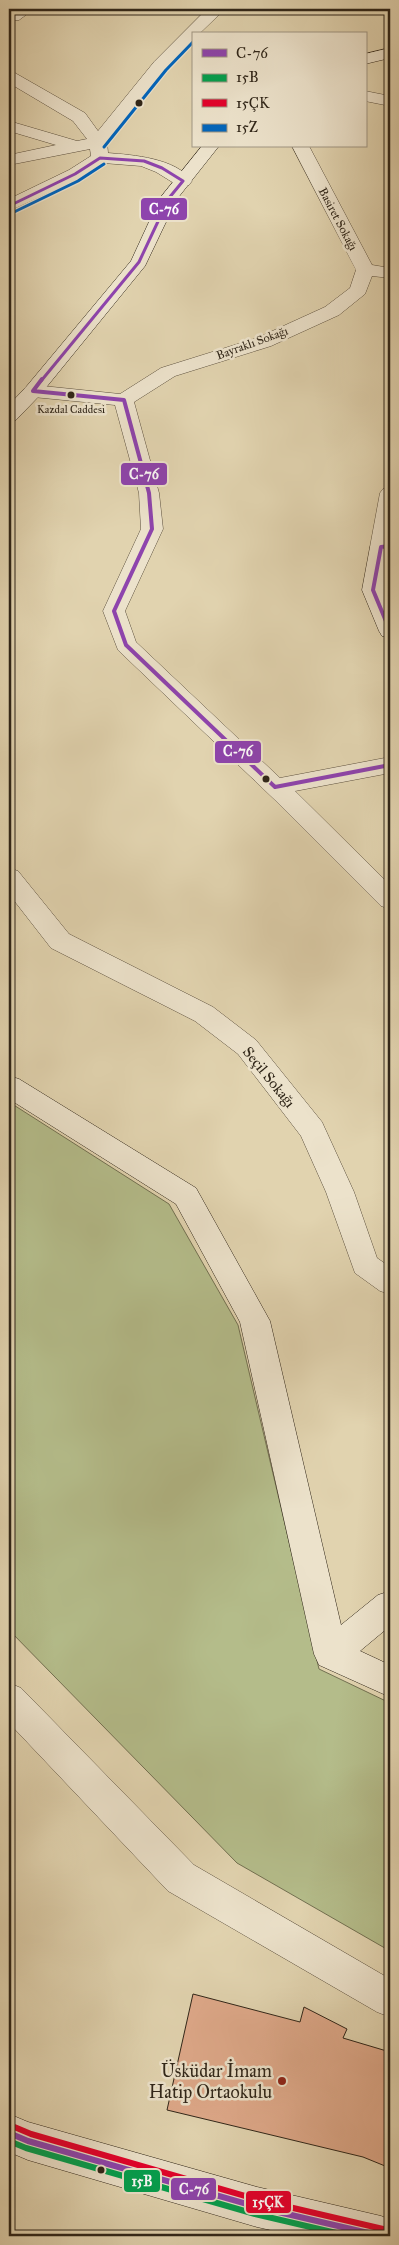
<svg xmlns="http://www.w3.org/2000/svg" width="399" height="2245" viewBox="0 0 399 2245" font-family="'IM FELL Great Primer',serif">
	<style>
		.green { fill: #b4bc8a; stroke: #727051 }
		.building { fill: #dfa98a; stroke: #2f2518 }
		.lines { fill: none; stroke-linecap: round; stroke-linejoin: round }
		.street-casing { stroke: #5c503e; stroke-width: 1 }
		.secondary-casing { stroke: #2f2518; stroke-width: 1 }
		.street { fill: #ece2cb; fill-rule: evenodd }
		.secondary { fill: #ece2cb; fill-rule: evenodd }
		.bus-1-far2-casing { stroke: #ece2cb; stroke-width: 5.5 }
		.bus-1-far1-casing { stroke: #ece2cb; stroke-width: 7 }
		.bus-1-casing { stroke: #ece2cb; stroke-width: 10 }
		.bus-2-casing { stroke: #ece2cb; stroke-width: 10 }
		.bus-3-casing { stroke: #ece2cb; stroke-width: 10 }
		.bus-4-casing { stroke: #ece2cb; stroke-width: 5.5 }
		.bus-1-far2 { stroke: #8e44ad; stroke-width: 3 }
		.bus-1-far1 { stroke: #8e44ad; stroke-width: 4 }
		.bus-1 { stroke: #8e44ad; stroke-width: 6 }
		.bus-2 { stroke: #02a04e; stroke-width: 6 }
		.bus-3 { stroke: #e4002b; stroke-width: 6 }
		.bus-4 { stroke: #0065bd; stroke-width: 3 }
		.bus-dot { fill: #2f2518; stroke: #ece2cb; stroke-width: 2 }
		.poi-dot { fill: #8f2418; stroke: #ece2cb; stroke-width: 2 }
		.labels { text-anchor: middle; stroke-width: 5; stroke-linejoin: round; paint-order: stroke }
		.far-bus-label { font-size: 11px; fill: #2f2518; stroke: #ece2cb }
		.far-street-label { font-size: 12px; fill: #2f2518; stroke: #ece2cb }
		.street-label { font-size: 15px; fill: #2f2518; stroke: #ece2cb }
		.near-poi-label { font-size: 18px; fill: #2f2518; stroke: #ece2cb; text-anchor: end }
		.line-badge { stroke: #ece2cb; stroke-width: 2 }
		.badge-label { font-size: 14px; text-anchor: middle; font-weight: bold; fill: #fff }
	</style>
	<rect width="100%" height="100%" fill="#e1d3af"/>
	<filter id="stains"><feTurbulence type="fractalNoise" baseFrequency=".004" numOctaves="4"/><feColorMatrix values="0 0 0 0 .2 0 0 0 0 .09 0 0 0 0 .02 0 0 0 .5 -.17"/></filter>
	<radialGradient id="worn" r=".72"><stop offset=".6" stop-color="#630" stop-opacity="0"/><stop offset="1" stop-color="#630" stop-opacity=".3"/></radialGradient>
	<path class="green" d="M9 1102 169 1204 238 1325 319 1669 390 1703V1951L237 1863 9 1630Z"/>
	<path class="building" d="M193 1994 300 2022 304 2007 347 2029 343 2038 390 2052V2168L363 2157 167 2110Z"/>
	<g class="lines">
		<g class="street-casing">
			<path id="street" d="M16 9H34L19 20 9 21V13Z
				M207 9H225L199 34H193V40L166 68 107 142 108 153C133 155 176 158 192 181L189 185H177L156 172 141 166 103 163 81 178 9 211V199L69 170 91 156 90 149 9 165V155L56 145 9 131V121L77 141 87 139 73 121 9 83V71L15 73 85 113 98 131 154 62Z
				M365 91 390 96V106L365 101Z
				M292 146H309L372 265 390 268V278L372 276 365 294 339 315 271 346 175 376 134 402 159 493 163 529 125 611 136 642 280 778 390 757V773L295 791 390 885V909L381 906 275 800 118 650 103 611 141 529 139 493 115 405 33 397 26 395 23 391 26 387 33 385 120 394 161 368 257 338 325 307 350 288 356 270Z
				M390 487V549L381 553 373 552 370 547 380 493 383 489Z
				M9 868 18 871 69 934 213 1007 256 1040 322 1122 354 1192 377 1258 390 1267V1294L380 1291 355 1273 326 1192 301 1136 238 1054 195 1021 51 948 9 894Z
				M9 1683 21 1688 194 1865 390 1979V2017L377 2012 168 1891 9 1723Z"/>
		</g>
		<g class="secondary-casing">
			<path id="secondary" d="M390 48V58L365 64V54Z
				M202 146H219L177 199 145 266 40 395 16 420 9 422V405L26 387 131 261 160 198Z
				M390 540V555L384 590 390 605V638L382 636 379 631 362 590 370 547 373 542Z
				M9 1076 19 1079 196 1188 270 1321 341 1625 378 1595 390 1591V1626L360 1651 390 1665V1697L319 1665 314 1654 240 1322 176 1204 9 1099Z
				M9 2114 28 2122 257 2187 381 2216 390 2220V2236H298L257 2227 28 2160 9 2152Z"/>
		</g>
		<use href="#street" class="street"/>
		<use href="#secondary" class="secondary"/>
		<g class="bus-1-far2-casing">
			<path id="bus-1-far2" d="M9 206 75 174 100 158 144 161 162 168 183 181 169 198 139 262 41 381"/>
		</g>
		<g class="bus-1-far1-casing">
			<path id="bus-1-far1" d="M33 391 42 379
				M33 391 124 400 149 493 152 529 114 611 126 645 275 787 390 765
				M390 546 381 547 373 590 390 631"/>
		</g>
		<g class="bus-1-casing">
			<path id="bus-1" d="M9 2133 28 2141 257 2207 381 2236"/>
		</g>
		<g class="bus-2-casing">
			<path id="bus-2" d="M9 2141 26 2148 255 2214 349 2236"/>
		</g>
		<g class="bus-3-casing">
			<path id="bus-3" d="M12 2126 31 2134 259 2200 383 2229"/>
		</g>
		<g class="bus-4-casing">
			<path id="bus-4" d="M104 147 166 70 193 42
				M12 213 78 181 104 164"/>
		</g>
		<use href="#bus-1-far2" class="bus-1-far2"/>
		<use href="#bus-1-far1" class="bus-1-far1"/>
		<use href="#bus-1" class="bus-1"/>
		<use href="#bus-2" class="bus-2"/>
		<use href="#bus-3" class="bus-3"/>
		<use href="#bus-4" class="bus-4"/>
	</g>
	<g class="bus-dot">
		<circle cx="139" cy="103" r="4.5"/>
		<circle cx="71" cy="395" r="4.5"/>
		<circle cx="266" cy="779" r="4.5"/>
		<circle cx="101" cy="2170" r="4.5"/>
	</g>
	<circle class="poi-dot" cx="282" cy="2081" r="5"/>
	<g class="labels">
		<g class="far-bus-label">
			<text x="71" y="413">Kazdal Caddesi</text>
		</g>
		<g class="far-street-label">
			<text transform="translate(338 219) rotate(62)" y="4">Basiret Sokağı</text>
			<text transform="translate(252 343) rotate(-20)" y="4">Bayraklı Sokağı</text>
		</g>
		<g class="street-label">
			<text transform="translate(269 1077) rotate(51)" y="5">Seçil Sokağı</text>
		</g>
		<g class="near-poi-label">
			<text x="272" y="2077">Üsküdar İmam<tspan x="272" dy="21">Hatip Ortaokulu</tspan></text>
		</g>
	</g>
	<g class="line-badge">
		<rect x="140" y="197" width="48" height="24" rx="5" fill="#8e44ad"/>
		<rect x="120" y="462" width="48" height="24" rx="5" fill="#8e44ad"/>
		<rect x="214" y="740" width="48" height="24" rx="5" fill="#8e44ad"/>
		<rect x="123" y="2169" width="38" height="24" rx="5" fill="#02a04e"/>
		<rect x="170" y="2177" width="47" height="24" rx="5" fill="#8e44ad"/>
		<rect x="245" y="2190" width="47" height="24" rx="5" fill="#e4002b"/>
	</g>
	<g class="badge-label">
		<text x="164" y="214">C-76</text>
		<text x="144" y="479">C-76</text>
		<text x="238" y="756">C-76</text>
		<text x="142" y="2186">15B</text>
		<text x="194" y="2194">C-76</text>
		<text x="268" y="2207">15ÇK</text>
	</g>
	<rect width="399" height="2245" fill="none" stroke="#e1d3af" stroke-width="30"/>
	<rect x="10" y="10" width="379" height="2225" fill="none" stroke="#2f2518" stroke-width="2.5"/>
	<rect x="15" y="15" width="369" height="2215" fill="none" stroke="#2f2518"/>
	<rect x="192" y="32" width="175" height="115" fill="#ece2cb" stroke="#a09683"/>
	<rect x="202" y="49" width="25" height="8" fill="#8e44ad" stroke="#a09683"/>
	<text x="236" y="58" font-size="15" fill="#2f2518">C-76</text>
	<rect x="202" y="74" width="25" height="8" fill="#02a04e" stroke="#a09683"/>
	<text x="236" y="82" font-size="15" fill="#2f2518">15B</text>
	<rect x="202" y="99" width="25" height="8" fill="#e4002b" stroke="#a09683"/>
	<text x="236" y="108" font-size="15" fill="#2f2518">15ÇK</text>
	<rect x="202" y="124" width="25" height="8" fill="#0065bd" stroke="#a09683"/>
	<text x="236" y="132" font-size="15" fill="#2f2518">15Z</text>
	<rect width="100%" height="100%" filter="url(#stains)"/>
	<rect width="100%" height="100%" fill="url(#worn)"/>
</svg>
